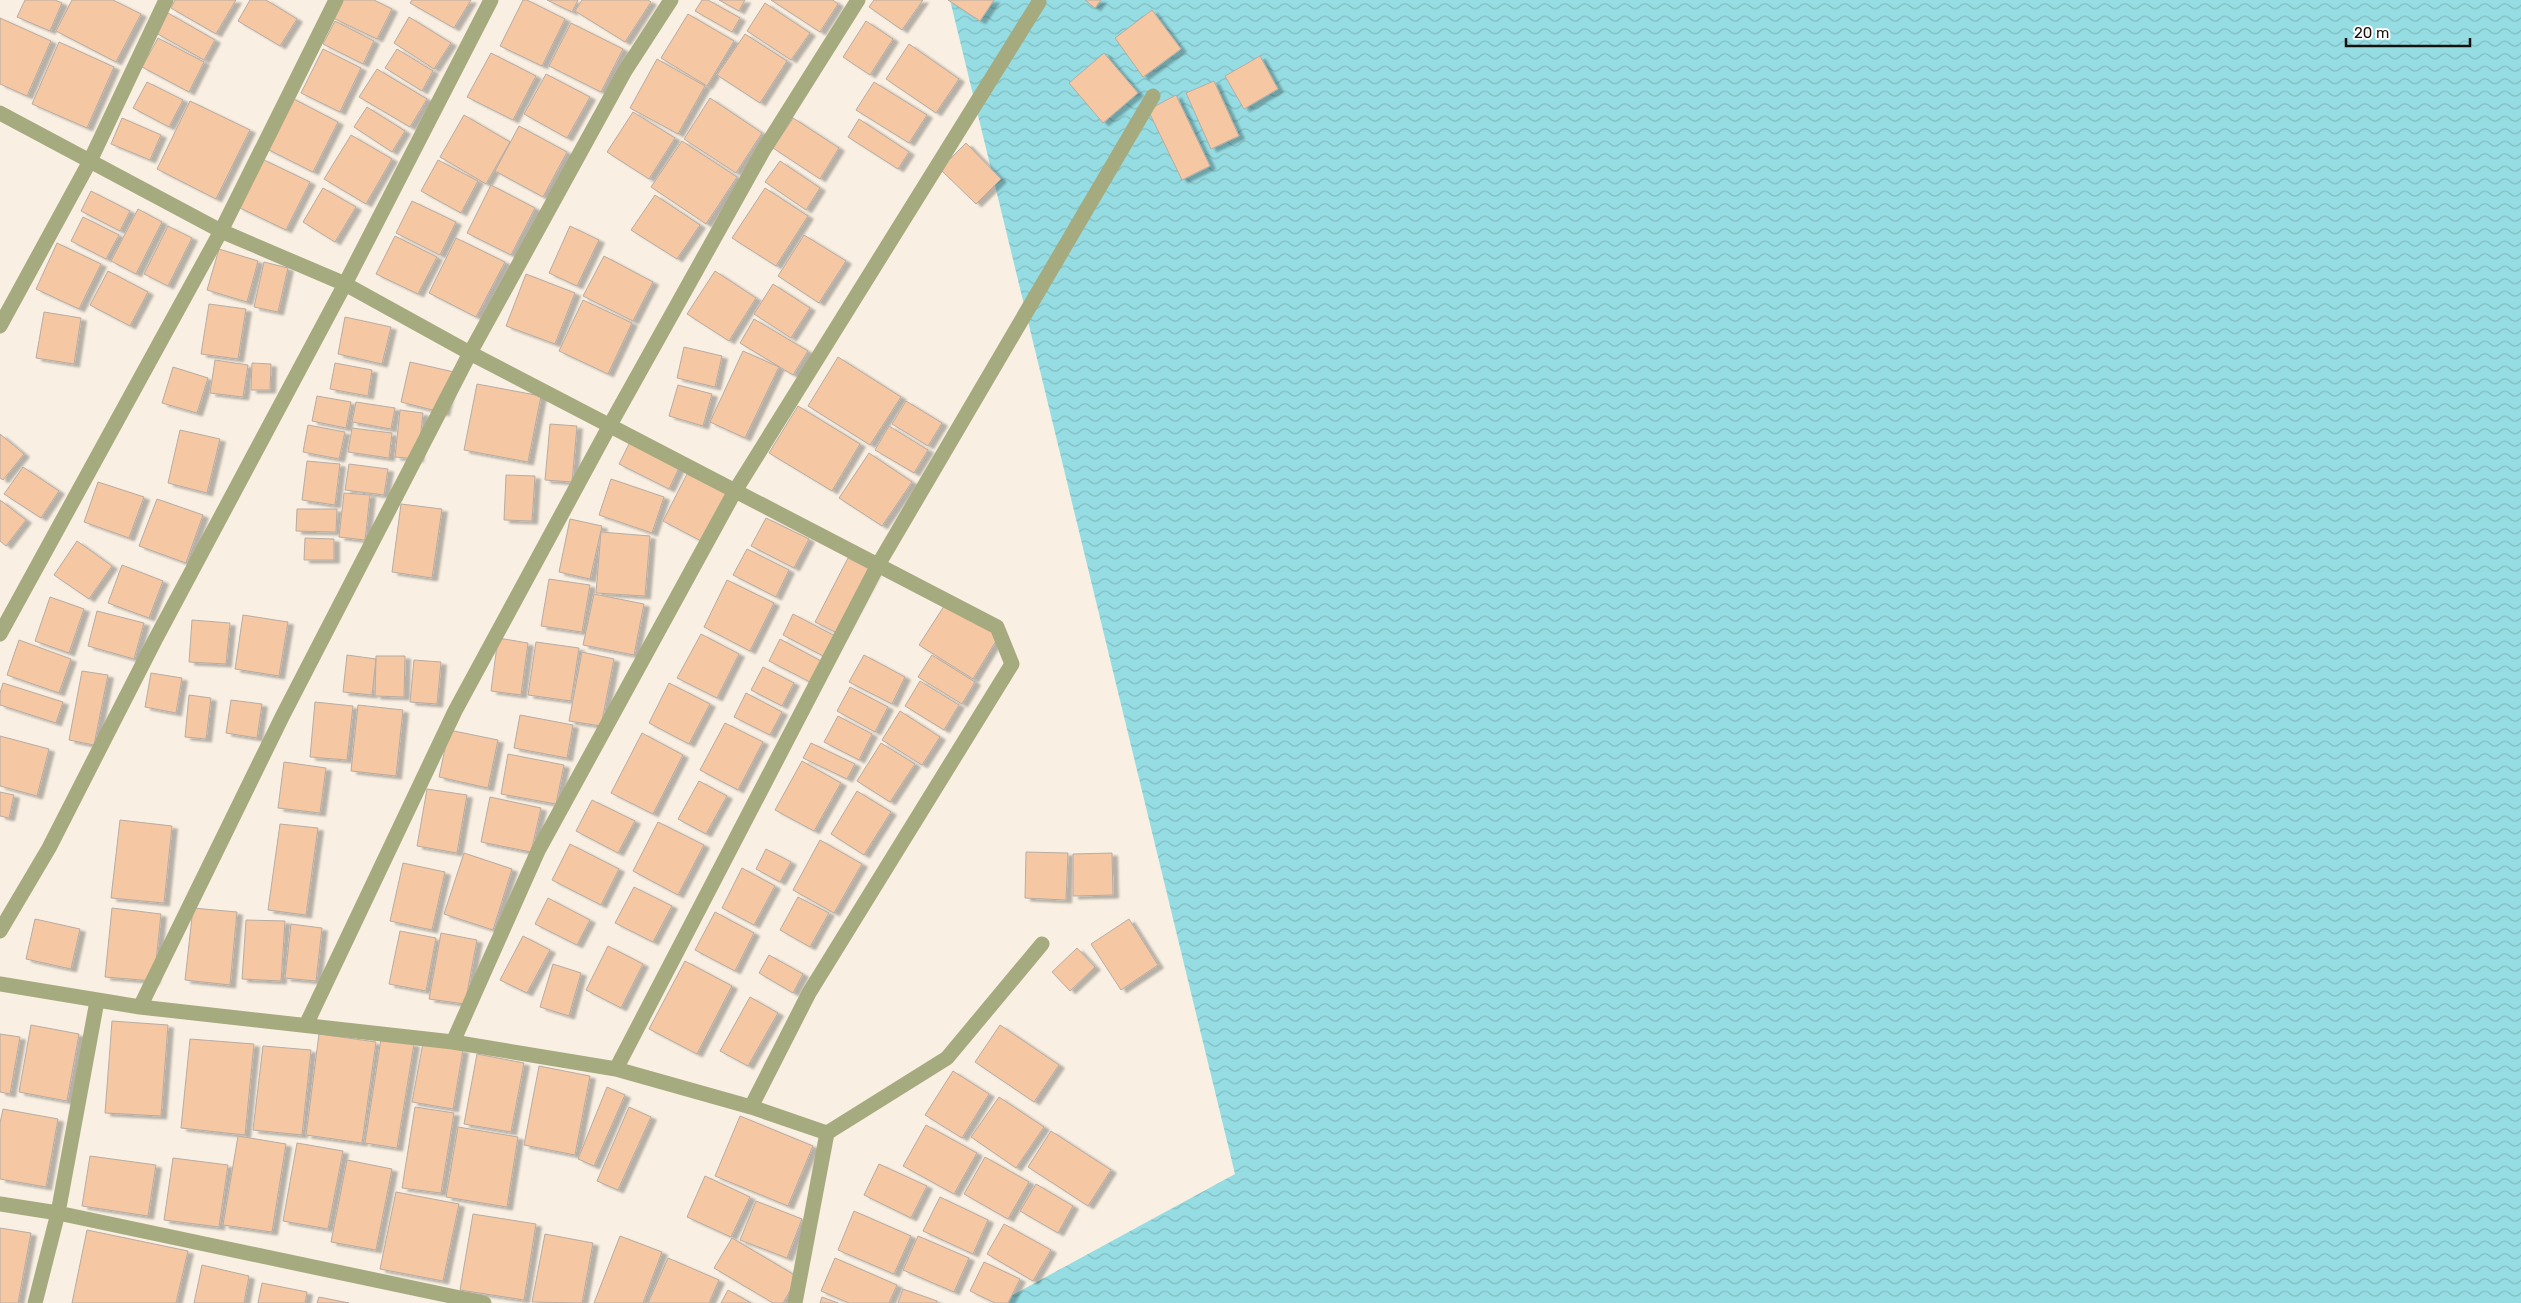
<svg xmlns="http://www.w3.org/2000/svg" width="2521" height="1303" viewBox="0 0 2521 1303" font-family="Rubik,sans-serif">
	<style>
		.water { fill: url(#water-waves) }
		.building { fill: #f5c7a3; stroke: #b8aba2; filter: url(#shadow) }
		.lines { fill: none; stroke-linecap: round; stroke-linejoin: round }
		.street { stroke: #a6aa7f; stroke-width: 15 }
	</style>
	<defs>
		<pattern id="water-waves" width="16" height="10" patternUnits="userSpaceOnUse" patternTransform="scale(1.25)"><rect width="16" height="10" fill="#96dde3"/><path d="M0 5q4-4 8 0t8 0" fill="none" stroke="#80bdc2"/></pattern>
		<filter id="shadow"><feDropShadow dx="5.5" dy="3" stdDeviation="1" flood-color="#0004"/></filter>
	</defs>
	<rect width="100%" height="100%" fill="#f9f0e3"/>
	<path class="water" d="M950 0H2521V1303H998L1235 1174Z"/>
	<path class="building" d="M25 0H55L62 3 50 31 17 17Z
		M72 0H113L141 14 116 62 56 31Z
		M175 0H236L216 34 171 8Z
		M250 0H266L297 19 280 46 238 21Z
		M342 0H374L392 9 377 39 333 18Z
		M412 0H471L454 28 410 3Z
		M523 0H527L565 19 542 66 500 46Z
		M547 0H578L572 12Z
		M582 0H648L651 2 625 42 575 11Z
		M702 0H708L740 18 732 32 695 11Z
		M719 0H745L739 11Z
		M771 0H833L838 4 820 32Z
		M874 0H923L902 30 869 7Z
		M948 0H994L980 21Z
		M1085 0H1101L1095 8Z
		M765 3 810 33 791 60 747 31Z
		M1152 10 1181 49 1143 77 1115 38Z
		M168 13 215 40 204 60 156 33Z
		M688 14 734 41 707 86 661 58Z
		M409 17 451 43 434 69 394 43Z
		M0 18 51 41 27 96 0 84Z
		M335 21 374 41 363 64 323 44Z
		M866 21 893 39 870 75 843 57Z
		M571 23 623 49 601 92 549 66Z
		M745 34 787 61 760 103 717 75Z
		M158 38 204 62 189 92 142 67Z
		M59 42 114 67 87 128 32 104Z
		M909 44 959 79 936 113 886 79Z
		M323 49 361 68 340 112 301 93Z
		M397 49 433 71 422 91 385 68Z
		M491 53 536 76 513 120 467 97Z
		M1104 53 1138 93 1103 123 1069 83Z
		M1260 56 1278 89 1244 109 1225 76Z
		M657 59 705 86 678 134 630 108Z
		M377 69 427 99 410 127 359 97Z
		M546 74 590 97 567 138 524 114Z
		M1214 81 1239 136 1211 149 1186 93Z
		M147 82 183 100 169 127 133 108Z
		M874 82 927 115 909 143 856 110Z
		M1176 95 1210 166 1182 180 1148 110Z
		M290 97 338 122 313 172 265 148Z
		M710 98 762 133 736 173 684 139Z
		M190 101 250 130 216 199 157 169Z
		M367 107 405 131 392 152 354 127Z
		M633 112 675 138 649 179 607 152Z
		M464 115 510 142 486 184 440 157Z
		M122 118 161 135 150 160 111 144Z
		M793 118 839 148 820 179 773 148Z
		M859 119 909 152 898 169 848 137Z
		M519 126 567 152 543 197 495 171Z
		M351 135 392 159 366 204 324 179Z
		M682 141 737 177 706 224 651 187Z
		M966 143 1001 179 976 204 940 169Z
		M262 159 310 182 286 230 238 207Z
		M438 160 478 181 461 213 421 191Z
		M780 161 820 188 806 210 765 182Z
		M491 185 535 208 511 255 467 233Z
		M323 188 356 207 335 242 303 222Z
		M765 188 808 216 776 266 732 238Z
		M91 191 130 211 120 231 81 211Z
		M655 195 700 225 677 259 631 230Z
		M412 201 456 222 440 255 396 233Z
		M138 209 162 222 136 274 111 261Z
		M83 217 119 235 106 259 71 241Z
		M168 226 192 238 168 286 144 274Z
		M570 226 599 240 577 286 549 273Z
		M804 235 846 261 819 303 778 276Z
		M395 236 437 257 418 294 376 274Z
		M456 238 505 262 476 317 429 293Z
		M57 243 101 264 79 309 36 289Z
		M219 249 258 261 247 302 207 290Z
		M604 256 653 282 633 321 583 296Z
		M264 262 288 268 278 312 254 307Z
		M108 271 148 292 130 326 90 305Z
		M715 271 756 298 729 341 687 314Z
		M526 274 575 293 555 344 506 326Z
		M773 284 810 308 791 338 754 314Z
		M583 300 632 323 608 374 559 351Z
		M209 304 246 309 238 359 201 354Z
		M44 312 81 318 74 364 36 358Z
		M345 317 391 327 382 364 338 354Z
		M754 319 808 351 793 375 740 343Z
		M684 347 722 356 715 387 677 378Z
		M743 351 779 367 745 438 710 422Z
		M838 357 901 397 870 445 808 406Z
		M215 360 248 365 243 397 210 393Z
		M410 362 454 372 444 413 401 402Z
		M252 363 271 364 270 390H251Z
		M335 363 372 370 368 396 330 389Z
		M173 367 208 378 197 413 162 403Z
		M477 384 541 396 528 462 464 450Z
		M678 385 712 394 703 426 669 416Z
		M317 396 351 402 346 428 312 421Z
		M906 401 942 423 928 446 892 424Z
		M356 402 395 408 391 429 352 422Z
		M798 406 860 444 832 491 769 453Z
		M400 410 423 413 418 459 395 457Z
		M550 424 577 426 572 482 545 480Z
		M308 425 345 432 339 459 303 452Z
		M889 426 928 450 914 473 875 450Z
		M352 428 392 433 389 458 348 452Z
		M180 430 220 439 207 493 168 483Z
		M0 434 24 454 3 480 0 478Z
		M630 442 679 468 669 489 619 464Z
		M869 453 912 482 882 526 839 498Z
		M307 461 340 464 335 505 302 500Z
		M349 464 388 469 384 495 345 490Z
		M23 467 59 491 41 518 4 494Z
		M687 474 726 494 701 541 663 521Z
		M506 475 535 476 532 521 504 520Z
		M611 479 664 497 652 533 599 515Z
		M98 482 144 497 129 538 84 522Z
		M344 493 370 495 365 540 339 537Z
		M157 499 203 515 186 563 139 546Z
		M0 500 26 520 6 546 0 541Z
		M401 504 442 509 432 578 392 572Z
		M297 509H337L336 532 296 531Z
		M766 518 809 539 794 568 751 546Z
		M570 519 602 526 590 579 559 572Z
		M601 532 650 536 645 596 596 593Z
		M305 538 334 539V560H304Z
		M77 541 112 566 89 599 54 575Z
		M747 549 789 570 776 597 733 575Z
		M848 558 875 572 841 635 815 622Z
		M122 565 163 581 149 618 108 603Z
		M549 579 590 585 582 632 541 626Z
		M727 580 774 603 750 651 704 627Z
		M594 594 644 604 634 655 583 645Z
		M50 597 84 609 69 653 35 641Z
		M946 603 999 636 973 679 919 645Z
		M97 611 144 623 134 659 88 646Z
		M793 614 837 637 827 658 783 635Z
		M243 615 288 622 279 676 235 669Z
		M192 620 230 623 226 664 189 662Z
		M701 634 739 654 717 698 677 678Z
		M498 638 528 643 521 695 491 691Z
		M780 639 821 661 810 682 769 661Z
		M19 640 71 659 59 693 7 675Z
		M536 642 579 648 571 701 528 695Z
		M582 652 614 659 601 726 569 721Z
		M347 655 376 659 372 695 343 692Z
		M864 655 905 677 892 704 849 682Z
		M932 655 975 682 962 704 918 677Z
		M376 656H405L404 697 375 696Z
		M414 660 441 662 437 704 410 702Z
		M763 667 794 683 782 706 751 690Z
		M82 671 108 675 94 745 69 740Z
		M151 673 182 678 176 713 145 707Z
		M920 681 959 705 944 730 905 706Z
		M3 683 63 702 56 723 0 705V693Z
		M669 683 710 704 689 744 649 723Z
		M850 687 888 707 875 732 837 711Z
		M746 693 782 712 770 735 734 717Z
		M189 695 211 698 206 739 185 737Z
		M231 700 262 704 257 738 226 733Z
		M315 702 353 706 347 760 310 757Z
		M358 705 403 710 396 776 351 771Z
		M900 711 940 737 922 765 882 740Z
		M520 715 573 725 567 758 514 748Z
		M838 716 872 734 859 760 824 742Z
		M725 723 763 742 738 790 700 770Z
		M449 730 498 740 488 788 439 777Z
		M642 733 683 755 653 814 611 793Z
		M0 736 49 749 37 796 0 786Z
		M811 743 855 764 847 779 803 758Z
		M881 743 915 764 890 802 857 781Z
		M508 754 564 765 556 804 501 794Z
		M802 761 841 783 814 831 775 810Z
		M284 762 326 768 320 813 278 808Z
		M699 781 727 796 706 834 678 819Z
		M427 789 467 795 457 853 417 846Z
		M857 791 891 812 864 855 831 834Z
		M0 792 14 795 9 818 0 816Z
		M490 797 541 808 531 852 481 842Z
		M592 800 635 821 618 853 576 831Z
		M120 820 172 826 164 903 111 898Z
		M658 822 704 845 678 895 633 871Z
		M280 824 318 828 306 915 268 910Z
		M820 840 862 864 834 913 793 890Z
		M570 844 619 869 601 905 552 880Z
		M766 849 791 862 780 882 756 869Z
		M1026 852 1068 853 1066 900 1025 898Z
		M464 853 512 869 493 930 444 914Z
		M1112 853 1113 895 1073 896V854Z
		M403 863 445 872 432 930 390 921Z
		M742 868 775 886 754 925 722 908Z
		M634 887 672 906 653 942 615 923Z
		M798 897 829 913 810 947 780 930Z
		M548 898 590 920 577 945 535 924Z
		M112 908 161 914 154 981 105 977Z
		M193 908 237 912 230 985 185 980Z
		M715 912 754 933 735 971 695 950Z
		M35 919 80 929 71 969 26 959Z
		M1129 919 1158 965 1121 990 1091 944Z
		M246 920 285 921 281 981 242 979Z
		M291 924 322 928 316 981 285 978Z
		M400 931 436 938 426 991 389 984Z
		M441 933 477 940 465 1004 429 999Z
		M523 936 550 950 527 993 500 980Z
		M608 946 643 964 621 1008 586 990Z
		M1077 948 1095 967 1070 991 1052 972Z
		M769 955 803 974 793 993 759 973Z
		M685 961 732 986 697 1054 649 1029Z
		M553 964 581 973 569 1016 540 1007Z
		M750 997 778 1013 748 1066 720 1051Z
		M112 1021 168 1025 161 1116 105 1113Z
		M31 1025 79 1034 67 1101 19 1092Z
		M1000 1025 1059 1065 1034 1102 975 1062Z
		M0 1034 20 1037 10 1094 0 1092Z
		M319 1034 376 1042 362 1143 306 1135Z
		M190 1039 254 1044 245 1135 181 1128Z
		M381 1039 414 1044 397 1148 365 1143Z
		M423 1043 463 1050 453 1109 412 1102Z
		M263 1046 311 1050 302 1135 253 1130Z
		M477 1054 524 1063 511 1132 464 1124Z
		M539 1066 590 1076 575 1155 524 1145Z
		M953 1071 989 1094 962 1138 925 1115Z
		M607 1087 625 1095 594 1166 578 1159Z
		M999 1097 1044 1127 1016 1168 971 1137Z
		M415 1107 454 1113 441 1193 402 1188Z
		M629 1107 651 1117 618 1190 597 1181Z
		M3 1109 58 1119 46 1187 0 1179V1123Z
		M740 1116 813 1146 788 1206 715 1176Z
		M926 1125 977 1153 954 1194 903 1166Z
		M458 1127 518 1137 507 1207 446 1197Z
		M1051 1131 1111 1170 1088 1206 1028 1167Z
		M238 1136 286 1144 272 1232 223 1225Z
		M297 1143 343 1151 328 1229 283 1221Z
		M90 1156 156 1165 148 1216 82 1206Z
		M985 1157 1029 1182 1008 1219 964 1194Z
		M173 1158 228 1165 219 1227 164 1220Z
		M347 1160 392 1169 376 1250 331 1242Z
		M879 1164 927 1186 911 1218 864 1195Z
		M705 1176 750 1197 731 1237 687 1217Z
		M1036 1184 1073 1206 1058 1233 1020 1211Z
		M396 1192 459 1204 443 1281 380 1269Z
		M940 1197 988 1220 973 1254 923 1231Z
		M756 1201 802 1219 787 1258 740 1240Z
		M854 1211 911 1236 894 1274 838 1250Z
		M473 1214 536 1224 524 1300 460 1290Z
		M1004 1224 1051 1250 1033 1281 987 1254Z
		M0 1228 31 1233 18 1303H0Z
		M87 1230 188 1251 176 1303H72Z
		M545 1234 593 1243 582 1303 532 1302Z
		M620 1236 662 1252 643 1303H594Z
		M918 1236 969 1258 954 1292 903 1270Z
		M732 1238 798 1277 783 1303H773L714 1268Z
		M668 1258 719 1280 709 1303H648Z
		M835 1258 897 1285 889 1303H849L821 1291Z
		M984 1262 1020 1279 1008 1303H995L970 1291Z
		M202 1265 249 1276 244 1303H194Z
		M262 1283 307 1292 305 1303H258Z
		M903 1289 937 1301V1303H898Z
		M728 1290 751 1303H721Z
		M319 1297 349 1303H317Z
		M822 1297 838 1303H820Z"/>
	<g class="lines">
		<path class="street" d="M0 113 221 231 345 284 470 353 997 627 1012 664 809 993 751 1107
			M0 326 90 161 166 0
			M0 634 221 231 336 0
			M0 931 49 848 155 640 345 284 491 0
			M0 984 140 1007 453 1042 616 1069 751 1107 827 1133
			M140 1007 283 715 470 353 625 71 671 0
			M306 1025 455 711 610 425 763 151 858 0
			M453 1042 538 851 735 491 1039 2
			M616 1069 878 565 1153 96
			M0 1204 58 1213 484 1303
			M35 1303 58 1213 97 1001
			M795 1303 827 1133 947 1058 1042 944"/>
	</g>
	<path d="M2346 38v8h124v-8" fill="none" stroke="#15120e" stroke-width="2.5"/>
	<text x="2354" y="38" font-size="15" fill="#15120e" stroke="#ffffff" stroke-width="4" paint-order="stroke">20 m</text>
</svg>
